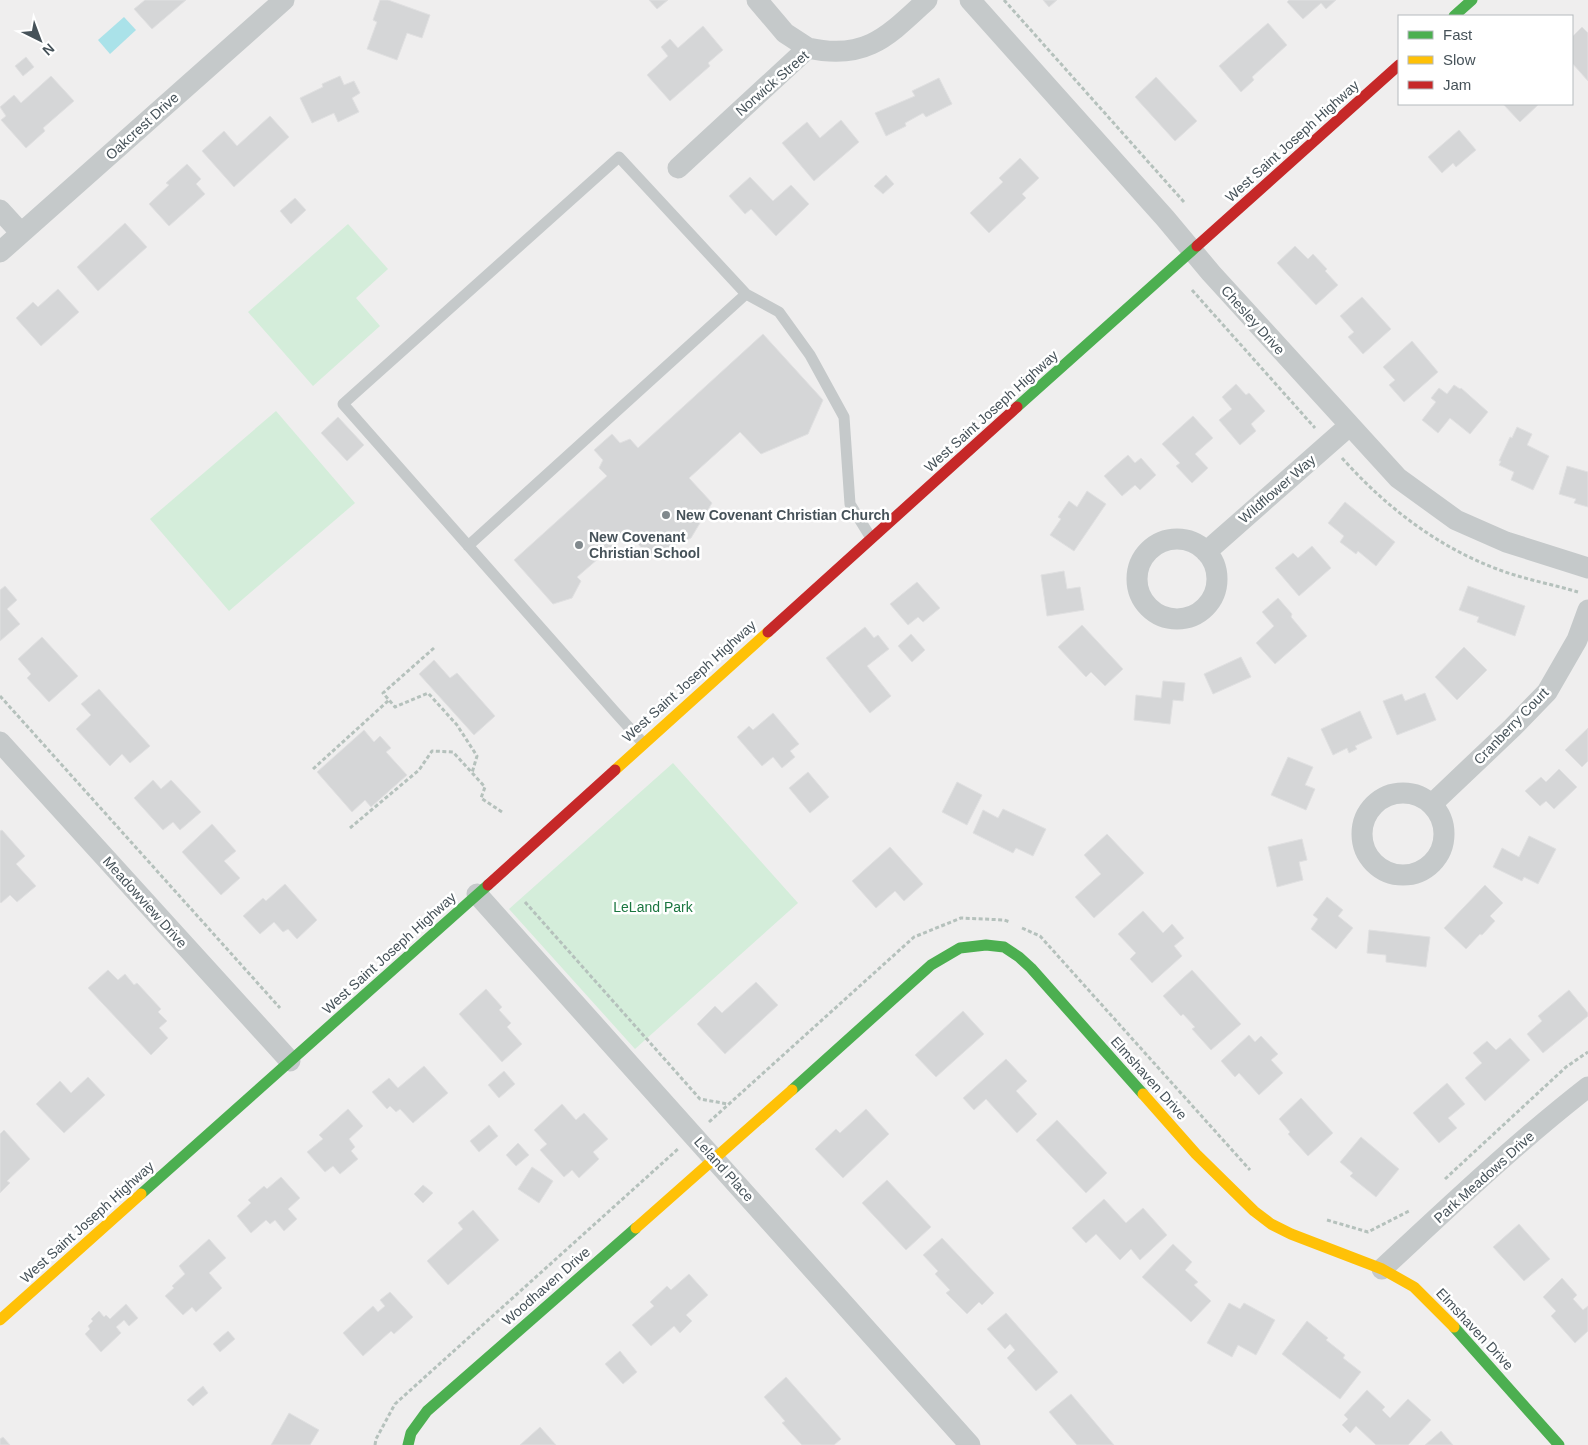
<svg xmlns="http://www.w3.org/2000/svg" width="1588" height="1445" viewBox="0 0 1588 1445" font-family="Helvetica,sans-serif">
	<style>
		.green { fill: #d4edda }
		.water { fill: #aae2e9 }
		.building { fill: #d5d6d7; stroke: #e0e0e1 }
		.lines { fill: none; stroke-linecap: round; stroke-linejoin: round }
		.path { stroke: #b5c1bc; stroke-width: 3; stroke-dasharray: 4 2.5; stroke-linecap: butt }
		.lane { stroke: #c5c9ca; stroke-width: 11 }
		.street { stroke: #c5c9ca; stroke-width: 21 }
		.fast { stroke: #4caf50; stroke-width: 11 }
		.slow { stroke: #ffc107; stroke-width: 11 }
		.jam { stroke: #c62828; stroke-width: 11 }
		.poi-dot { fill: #81898d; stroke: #fff; stroke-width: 2 }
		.labels { text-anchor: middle; stroke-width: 5; stroke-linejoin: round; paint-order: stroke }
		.street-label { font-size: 14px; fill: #465259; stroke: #fff }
		.poi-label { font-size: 14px; font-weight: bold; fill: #465259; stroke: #fff; text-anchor: start }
		.park-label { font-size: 14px; fill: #1b7640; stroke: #fff }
	</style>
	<rect width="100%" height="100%" fill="#efeeee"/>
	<path class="green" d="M348 224 388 269 356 298 380 326 313 386 248 312Z
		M276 411 355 503 229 611 150 519Z
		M673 763 798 903 635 1049 509 909Z"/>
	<path class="water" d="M124 17 136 30 110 54 98 40Z"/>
	<path class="building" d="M145 0H186L152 29 134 9Z
		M380 0H388L430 15 422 38 407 33 397 60 367 49 377 22 373 20Z
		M649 0H668L657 9Z
		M1043 0H1057L1049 7Z
		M1289 0H1336L1326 9 1321 3 1303 19 1287 2Z
		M1268 23 1287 45 1252 77 1254 80 1241 92 1219 66Z
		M703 26 723 50 708 63 710 66 670 101 647 75 668 56 661 47 670 39 678 48Z
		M1582 27 1588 33V81L1572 63V37Z
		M26 57 34 67 23 76 15 66Z
		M51 76 74 101 43 128 45 131 26 148 1 120 6 116 0 107 14 95 21 103Z
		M340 76 344 85 354 81 360 93 352 98 359 112 338 122 334 113 312 123 300 98 323 87 322 84Z
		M1156 77 1197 121 1175 141 1135 97Z
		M939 78 952 104 926 117 923 113 905 123 906 126 886 136 875 113 915 96 912 91Z
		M1503 104H1539L1520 122Z
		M270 116 289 137 234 187 202 151 224 131 237 146Z
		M841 120 859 142 814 181 782 143 807 122 820 138Z
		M1459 130 1476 150 1456 167 1453 163 1442 173 1428 157Z
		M1020 158 1039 178 1022 194 1026 198 989 233 970 213 1003 182 999 178Z
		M187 164 201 179 196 184 205 194 169 226 149 204 169 185 166 183Z
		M886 175 894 184 883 194 874 186Z
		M750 177 773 201 791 185 809 204 776 236 751 209 745 214 729 196Z
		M295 198 306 210 291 224 280 211Z
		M125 223 147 247 98 291 77 267Z
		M1295 246 1308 259 1313 254 1327 269 1325 271 1338 285 1316 305 1277 263Z
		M58 289 79 312 41 346 16 318 33 302 38 307Z
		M1362 297 1391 329 1363 354 1348 337 1354 332 1340 316Z
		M763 334 823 400 808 434 761 454 740 432 689 478 712 503 691 538 649 556 628 533 577 577 581 581 572 598 553 604 514 560 607 476 599 468 603 460 594 450 612 434 620 443 630 439 638 448Z
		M1412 341 1438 372 1404 402 1389 385 1395 380 1383 367Z
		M1236 384 1246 395 1249 393 1265 411 1251 424 1256 431 1240 445 1219 420 1232 409 1222 397Z
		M1454 385 1460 389 1461 388 1488 412 1470 434 1450 418 1438 433 1422 420 1436 402 1431 398 1439 388 1447 394Z
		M1193 416 1213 438 1195 454 1208 468 1192 483 1176 466 1180 463 1162 444Z
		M338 417 364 445 347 461 321 433Z
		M1517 427 1532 434 1527 445 1549 456 1533 490 1511 480 1514 472 1499 465 1501 461H1499L1510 437 1512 438Z
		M1128 455 1135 463 1141 458 1156 475 1140 490 1135 485 1122 496 1104 476Z
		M1567 466 1588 472V507L1574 503 1576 499 1559 494Z
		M1087 491 1106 504 1074 551 1050 535 1061 519 1058 517 1069 501 1077 507Z
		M1345 502 1395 542 1376 566 1358 551 1356 554 1340 542 1344 536 1328 523Z
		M1312 546 1331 568 1299 596 1275 568 1293 553 1298 558Z
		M1064 571 1067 589 1080 587 1084 610 1047 616 1041 575Z
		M917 582 940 608 923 622 918 617 908 625 890 604Z
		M5 586 17 600 7 609 20 624 0 641V590Z
		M1468 586 1525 606 1515 636 1477 622 1479 617 1459 610Z
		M1278 598 1292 614 1291 617 1307 636 1275 664 1256 643 1274 626 1262 612Z
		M1082 625 1123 669 1105 686 1091 672 1086 677 1058 647Z
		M865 627 874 638 878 635 889 649 867 666 891 696 870 713 826 658Z
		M911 634 925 650 912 662 898 646Z
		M42 637 78 676 49 702 27 678 31 674 18 659Z
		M1464 647 1487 670 1457 700 1435 677Z
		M1241 657 1251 677 1213 694 1204 674Z
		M434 660 450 678 457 673 495 716 474 735 419 674Z
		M1163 681 1185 683 1183 701 1173 700 1170 724 1134 720 1136 695 1161 698Z
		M99 689 150 746 130 763 122 754 110 766 76 729 91 715 81 704Z
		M1425 693 1436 720 1397 735 1383 701 1402 694 1405 701Z
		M1360 711 1372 738 1355 746 1357 749 1349 753 1347 748 1333 755 1321 729Z
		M773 713 799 744 790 751 795 757 782 768 773 757 762 766 737 737 749 726 753 730Z
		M1588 728V761L1582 767 1565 750Z
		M364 730 374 742 380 736 391 748 386 752 407 775 371 807 365 800 352 812 317 772Z
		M1288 757 1313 767 1305 785 1315 789 1306 810 1271 795Z
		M1559 769 1577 787 1554 809 1546 801 1540 806 1525 791 1541 777 1546 782Z
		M808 772 829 797 810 813 789 788Z
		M153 780 161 789 171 780 201 812 180 830 173 822 163 830 134 798Z
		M957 782 982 795 967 825 942 812Z
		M1003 809 1046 829 1033 856 1016 848 1013 853 973 833 983 810 998 818Z
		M212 824 236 851 224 861 240 878 221 895 182 852Z
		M2 830 25 856 16 864 36 886 17 902 10 895 1 903 0 902V831Z
		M1107 834 1144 873 1094 918 1075 897 1101 874 1084 855Z
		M1529 836 1556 849 1538 884 1524 877 1522 881 1493 867 1502 848 1519 857Z
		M1302 839 1307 860 1299 862 1303 880 1277 887 1268 847Z
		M890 847 923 884 904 901 895 891 876 908 852 881Z
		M285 884 317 920 297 939 288 929 283 932 274 922 260 934 243 916 263 898 266 901Z
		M1485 885 1503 903 1490 916 1495 921 1482 935 1480 934 1466 949 1444 928Z
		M1327 897 1343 910 1338 916 1353 928 1336 949 1311 929 1318 919 1313 915Z
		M1143 911 1163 933 1172 924 1184 938 1174 946 1182 956 1152 983 1130 959 1136 953 1118 934Z
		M1369 930 1430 937 1426 967 1386 962V955L1367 953Z
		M108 970 118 980 125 974 134 985 137 983 161 1009 158 1012 167 1021 159 1028 168 1038 151 1055 88 988Z
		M1192 970 1241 1024 1211 1050 1192 1029 1195 1027 1183 1014 1181 1016 1163 996Z
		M756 982 778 1005 725 1054 697 1024 715 1006 722 1013Z
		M486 989 502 1007 499 1010 511 1023 507 1027 522 1044 502 1062 459 1014Z
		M1569 990 1588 1013V1016L1543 1053 1527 1034 1542 1021 1538 1016Z
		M963 1011 984 1034 936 1077 915 1055Z
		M1249 1035 1255 1042 1261 1036 1278 1054 1271 1060 1283 1073 1259 1095 1239 1073 1235 1077 1221 1061Z
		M1510 1038 1530 1060 1485 1101 1465 1078 1482 1063 1473 1053 1487 1041 1496 1050Z
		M1006 1059 1027 1081 1016 1091 1037 1114 1017 1133 986 1099 974 1110 963 1098Z
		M424 1066 448 1093 413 1123 400 1109 396 1112 390 1106 387 1109 372 1092 389 1078 398 1088Z
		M504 1071 515 1084 499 1098 488 1085Z
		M88 1077 105 1095 64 1133 36 1104 60 1081 71 1093Z
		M1447 1083 1465 1104 1448 1118 1457 1128 1439 1143 1413 1113Z
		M1301 1098 1333 1133 1308 1156 1288 1134 1290 1132 1279 1119Z
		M562 1104 576 1120 584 1113 608 1139 593 1152 599 1159 579 1178 572 1170 564 1177 540 1150 547 1144 534 1130Z
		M348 1109 363 1126 349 1139 355 1147 351 1151 358 1159 340 1174 333 1166 325 1172 307 1152 323 1139 319 1135Z
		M866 1109 889 1134 843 1178 815 1149 836 1129 840 1133Z
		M1057 1120 1107 1173 1086 1193 1036 1140Z
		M489 1125 498 1136 479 1152 470 1141Z
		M4 1130 30 1159 7 1181 10 1183 0 1193V1134Z
		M1361 1137 1399 1169 1376 1197 1350 1176 1353 1173 1340 1162Z
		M518 1143 529 1155 516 1166 506 1155Z
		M532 1167 553 1181 539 1203 518 1189Z
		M281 1177 300 1198 288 1209 297 1219 284 1231 275 1220 270 1224 266 1220 251 1233 237 1216 251 1203 248 1200 264 1186 267 1189Z
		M887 1180 931 1227 906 1250 862 1203Z
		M423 1185 433 1193 423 1203 414 1194Z
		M1104 1199 1126 1223 1143 1208 1167 1235 1140 1260 1131 1249 1120 1260 1096 1234 1086 1243 1072 1228Z
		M473 1210 499 1240 448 1285 427 1261 463 1229 458 1223Z
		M1519 1224 1550 1259 1524 1281 1493 1247Z
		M942 1238 994 1293 982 1305 979 1302 967 1314 946 1293 950 1290 935 1274 938 1271 923 1255Z
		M209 1239 226 1258 209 1273 222 1288 196 1312 192 1307 183 1315 165 1296 174 1288 172 1286 185 1274 179 1266Z
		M1173 1244 1192 1262 1185 1270 1198 1282 1194 1285 1211 1301 1191 1322 1142 1277Z
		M689 1274 708 1295 686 1315 692 1321 680 1333 674 1326 651 1346 632 1325 654 1306 650 1302 667 1286 671 1290Z
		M1562 1278 1577 1295 1573 1299 1583 1310 1588 1306V1331L1575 1343 1551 1316 1556 1311 1543 1297Z
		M390 1292 413 1317 394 1334 391 1331 363 1356 343 1333 373 1306 378 1312 385 1306 380 1300Z
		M1229 1303 1240 1309 1244 1303 1275 1320 1256 1355 1238 1345 1232 1357 1207 1343Z
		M126 1304 138 1318 129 1326 124 1320 116 1327 121 1333 101 1352 85 1334 90 1329 88 1326 93 1321 91 1319 99 1311 104 1317 106 1315 110 1319Z
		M1006 1313 1058 1372 1036 1391 1007 1358 1015 1350 1010 1344 1005 1349 987 1329Z
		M1307 1321 1328 1338 1326 1340 1345 1355 1343 1358 1361 1372 1340 1399 1282 1354Z
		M228 1331 235 1339 220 1352 213 1344Z
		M620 1351 637 1372 623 1384 605 1364Z
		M786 1377 841 1439 834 1445H802L782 1423 785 1421 764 1397Z
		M203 1386 208 1393 193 1406 187 1400Z
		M1367 1390 1385 1407 1382 1410 1390 1418 1408 1399 1431 1420 1408 1445H1376L1356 1426 1350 1433 1342 1425 1348 1419 1344 1415Z
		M1071 1394 1114 1445H1077L1049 1412Z
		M289 1413 319 1430 310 1445H271Z
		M540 1427 556 1445H520Z
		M1441 1431 1453 1445H1425Z
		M3 1437 10 1445H0V1439Z"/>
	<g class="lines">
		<path class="path" d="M1004 0 1184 202
			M1192 290 1315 428
			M1342 458C1385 506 1436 546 1497 569 1523 579 1551 584 1578 592
			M434 648 383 693 395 707 428 693 457 725 477 756 472 773
			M0 696 280 1008
			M313 769 389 700
			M350 828 419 770 432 751 453 752 485 787 481 798 502 812
			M525 902 700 1099 728 1104
			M1022 928 1040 936 1250 1170
			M709 1122 914 937 961 918 1004 920 1010 922
			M1445 1179 1566 1067 1588 1052
			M1327 1220 1368 1232 1411 1210
			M375 1445 376 1439 395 1404 678 1149"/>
		<path class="lane" d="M746 294 779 312 810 355 844 417 850 504 871 538
			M468 546 746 294 619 157 343 404 615 712 643 743"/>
		<path class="street" d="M757 0 785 33 808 48
			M970 0 1165 218 1211 273 1398 478 1456 520 1506 542 1588 568
			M678 168 808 48C866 61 888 36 927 0
			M0 210 21 233
			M0 252 284 0
			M1137 579a40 40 0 1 1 80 0a40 40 0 1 1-80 0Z
			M1206 552 1349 426
			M0 742 290 1061
			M1362 834a41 41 0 1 1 82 0a41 41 0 1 1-82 0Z
			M1432 804 1512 728 1547 692 1577 640 1588 610
			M477 894 970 1445
			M1382 1269C1449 1207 1516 1143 1588 1087"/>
		<path class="fast" d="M1454 16 1472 0
			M1017 407 1197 246
			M792 1090 931 965 960 948 986 945 1004 947 1019 957 1031 968 1143 1094
			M141 1194 488 885
			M1454 1327 1559 1445
			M408 1445 411 1433 427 1411 636 1228"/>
		<path class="slow" d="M615 770 768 632
			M1143 1094 1196 1154 1254 1211 1271 1224 1291 1234 1382 1269 1414 1287 1454 1327
			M636 1228 792 1090
			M0 1320 141 1194"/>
		<path class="jam" d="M1197 246 1399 65
			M768 632 1017 407
			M488 885 615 770"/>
	</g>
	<g class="poi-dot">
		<circle cx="666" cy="515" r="5"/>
		<circle cx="579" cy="545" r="5"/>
	</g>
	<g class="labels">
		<g class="street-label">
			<text transform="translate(772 83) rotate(-41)" y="5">Norwick Street</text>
			<text transform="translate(142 126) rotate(-42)" y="5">Oakcrest Drive</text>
			<text transform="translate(1292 141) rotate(-42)" y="5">West Saint Joseph Highway</text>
			<text transform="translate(1253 320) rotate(48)" y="5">Chesley Drive</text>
			<text transform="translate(991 411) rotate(-42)" y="5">West Saint Joseph Highway</text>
			<text transform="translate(1277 489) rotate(-41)" y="5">Wildflower Way</text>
			<text transform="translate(689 681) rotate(-42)" y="5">West Saint Joseph Highway</text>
			<text transform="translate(1511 726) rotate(-46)" y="5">Cranberry Court</text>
			<text transform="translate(145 902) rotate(48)" y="5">Meadowview Drive</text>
			<text transform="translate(389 953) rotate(-42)" y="5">West Saint Joseph Highway</text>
			<text transform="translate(1149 1078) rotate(48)" y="5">Elmshaven Drive</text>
			<text transform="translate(724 1169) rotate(48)" y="5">Leland Place</text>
			<text transform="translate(1484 1177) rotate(-42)" y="5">Park Meadows Drive</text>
			<text transform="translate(87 1222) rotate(-42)" y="5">West Saint Joseph Highway</text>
			<text transform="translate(546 1286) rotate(-41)" y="5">Woodhaven Drive</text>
			<text transform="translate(1475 1329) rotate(47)" y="5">Elmshaven Drive</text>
		</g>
		<g class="poi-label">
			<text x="676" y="520">New Covenant Christian Church</text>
			<text x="589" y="542">New Covenant<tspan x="589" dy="16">Christian School</tspan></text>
		</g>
		<g class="park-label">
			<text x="653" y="912">LeLand Park</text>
		</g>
	</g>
	<rect x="1398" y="15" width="175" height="90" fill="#ffffff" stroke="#b5babd"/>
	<rect x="1408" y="31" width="25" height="8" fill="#4caf50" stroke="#b5babd"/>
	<text x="1443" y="40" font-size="15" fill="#465259">Fast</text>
	<rect x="1408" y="56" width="25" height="8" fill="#ffc107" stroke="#b5babd"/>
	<text x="1443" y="65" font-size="15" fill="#465259">Slow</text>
	<rect x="1408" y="81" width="25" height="8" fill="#c62828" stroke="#b5babd"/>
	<text x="1443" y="90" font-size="15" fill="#465259">Jam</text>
	<g transform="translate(40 40) rotate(138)" stroke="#ffffff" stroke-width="4" paint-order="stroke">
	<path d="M0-4L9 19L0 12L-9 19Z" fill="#465259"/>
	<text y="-8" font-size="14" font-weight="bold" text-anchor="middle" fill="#465259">N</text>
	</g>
</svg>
